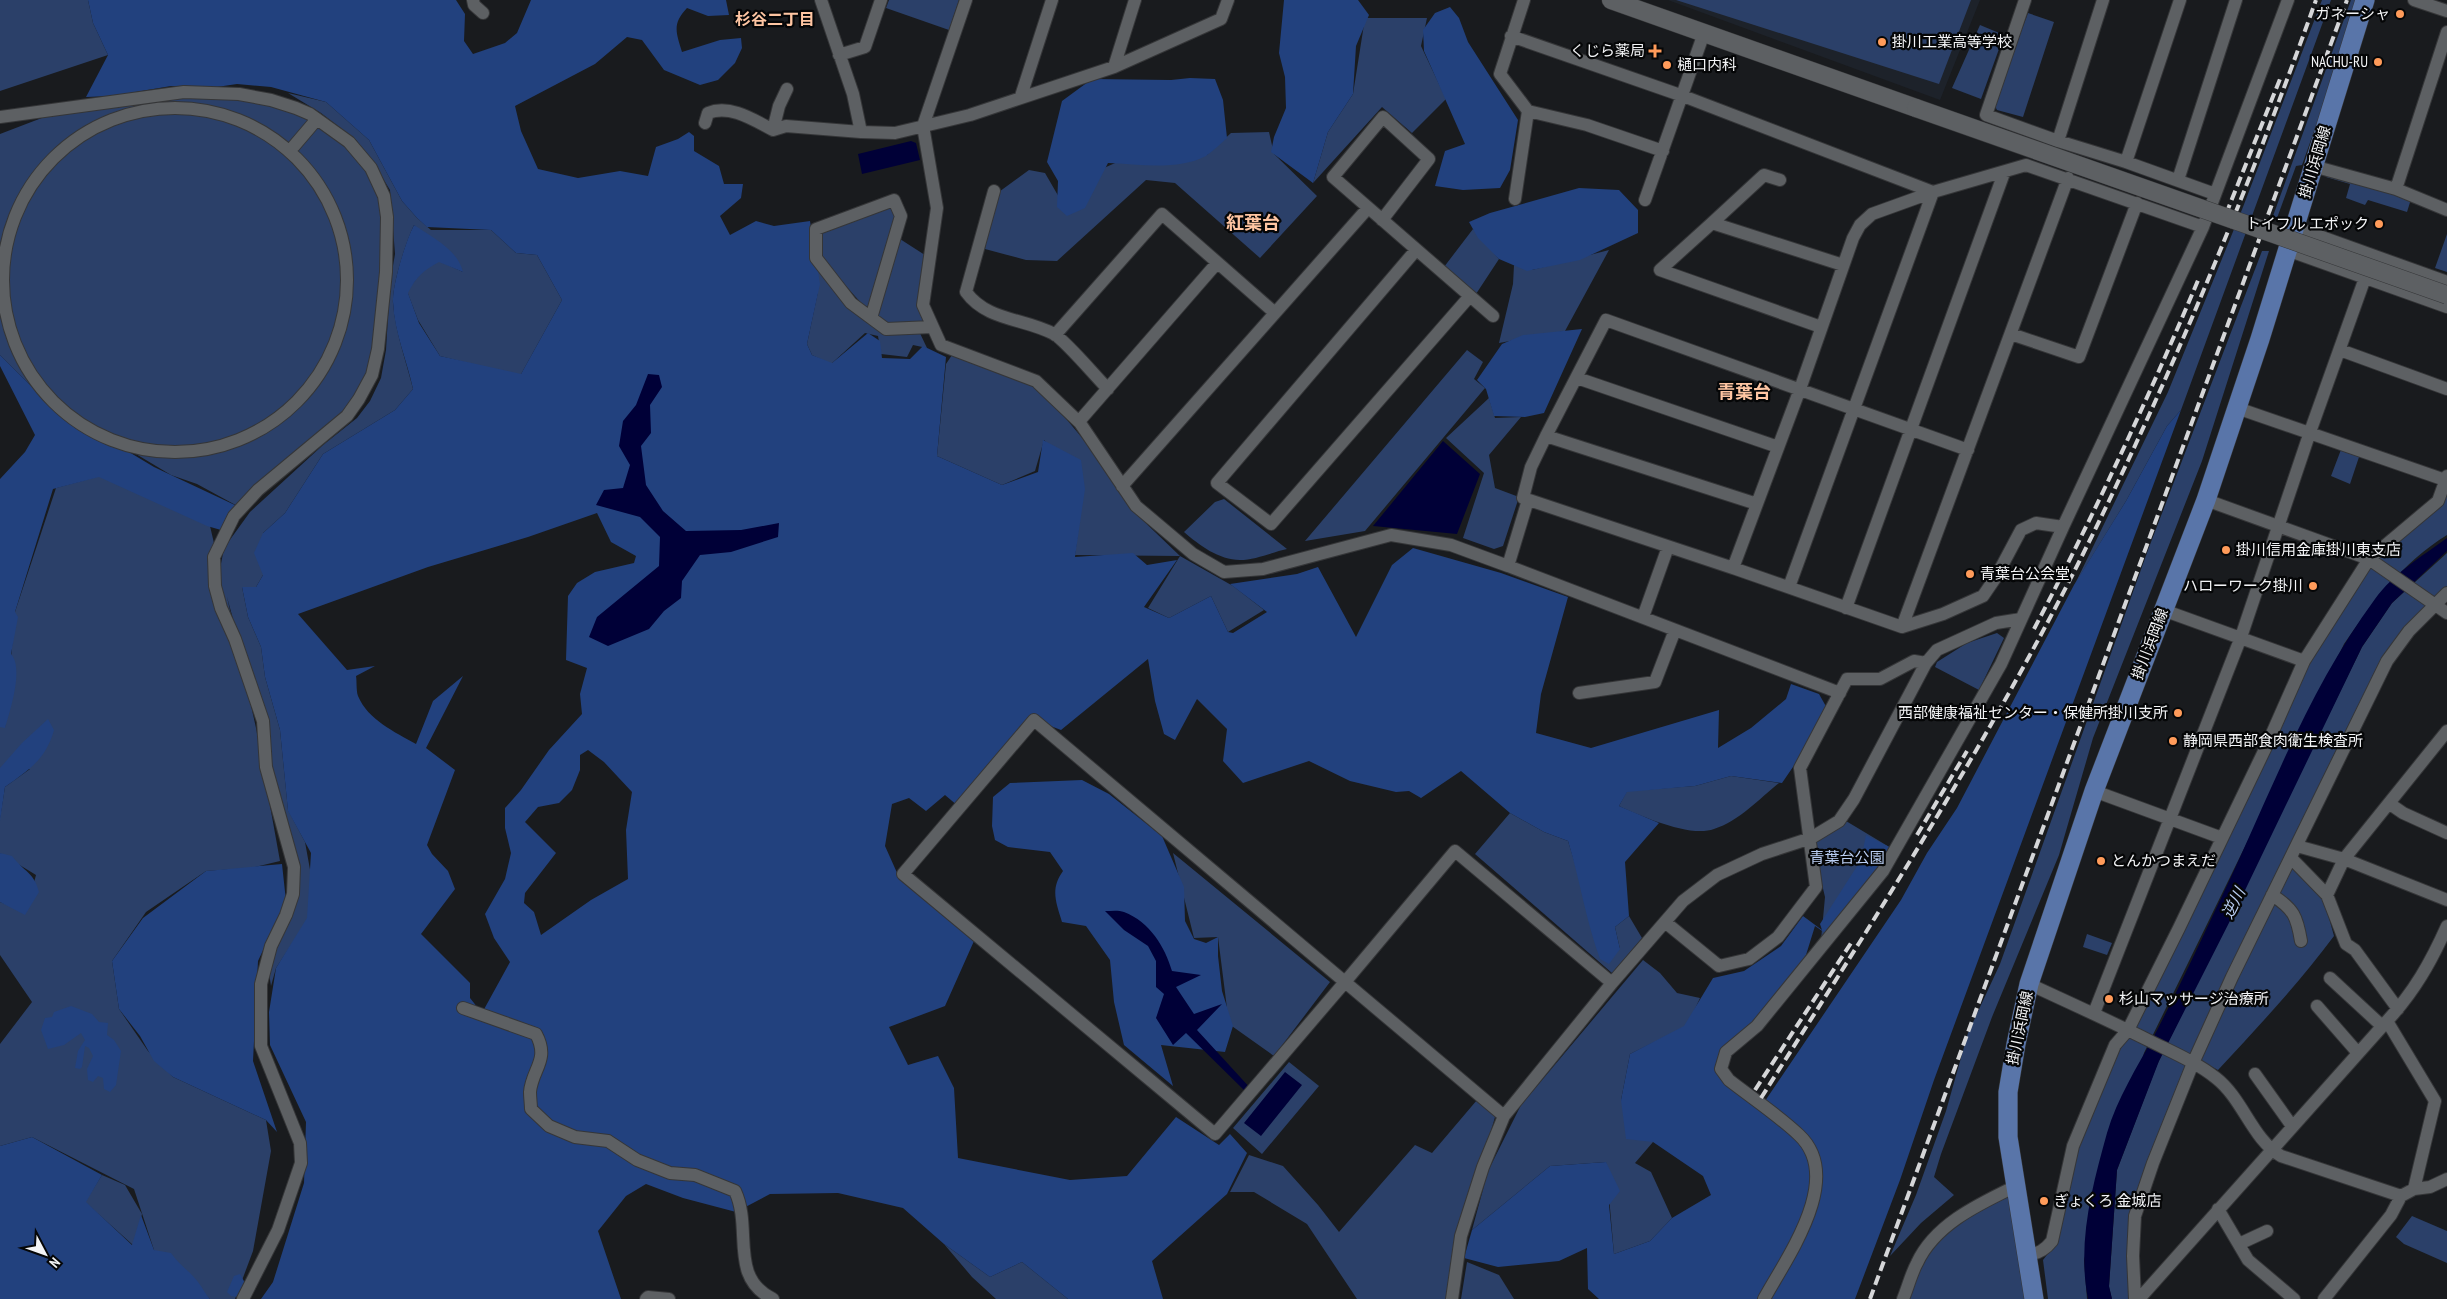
<svg xmlns="http://www.w3.org/2000/svg" width="2447" height="1299" viewBox="0 0 2447 1299" font-family="'PT Sans Narrow','Noto Sans JP',sans-serif">
	<style>
		.built { fill: #1d222a }
		.green { fill: #2b4069 }
		.forest { fill: #22417e; fill-rule: evenodd }
		.water { fill: #000037 }
		.lines { fill: none; stroke-linecap: round; stroke-linejoin: round }
		.street-casing { stroke: #353638; stroke-width: 14 }
		.secondary-casing { stroke: #353638; stroke-width: 19 }
		.primary-casing { stroke: #353638; stroke-width: 20 }
		.street { stroke: #5d6063; stroke-width: 12 }
		.secondary { stroke: #5d6063; stroke-width: 18 }
		.primary { stroke: #5975a9; stroke-width: 19 }
		.rail { stroke: #d5d6d8; stroke-width: 4; stroke-dasharray: 10 5; stroke-linecap: butt }
		.secondary-bridge-casing { stroke: #353638; stroke-width: 19; stroke-linecap: butt }
		.secondary-bridge { stroke: #5d6063; stroke-width: 18 }
		.poi-dot { fill: #ff9b5a; stroke: #050607; stroke-width: 2 }
		.labels { text-anchor: middle; stroke-width: 4.5; stroke-linejoin: round; paint-order: stroke }
		.poi-label { font-size: 15px; fill: #f3f4f6; stroke: #050607; text-anchor: start }
		.street-label { font-size: 15px; fill: #f3f4f6; stroke: #050607 }
		.park-label { font-size: 15px; fill: #bacef3; stroke: #050607 }
		.neighbourhood-label { font-size: 16px; font-weight: bold; fill: #fec5a2; stroke: #050607 }
		.water-label { font-size: 16px; font-style: italic; fill: #b7cbf0; stroke: #050607 }
		.quarter-label { font-size: 18px; font-weight: bold; fill: #fec5a2; stroke: #050607 }
	</style>
	<rect width="100%" height="100%" fill="#191b1e"/>
	<path class="built" d="M1668 0H1980L1940 100Z"/>
	<path class="green" d="M0 0H88L93 23 108 55 0 91Z
		M889 0H959L949 30 886 8Z
		M1676 0H1971L1939 84Z
		M2322 0H2331L2181 410 2167 426 2126 501 2075 584 2168 392 2243 207Z
		M2351 0H2361L2302 165 2296 166 2277 218 2273 216Z
		M2028 13 2054 22 2023 117 1997 110 1994 104Z
		M1365 18H1427L1421 46 1446 99 1412 133 1382 107 1313 183 1328 132 1353 94Z
		M1980 25 2004 35 1981 99 1952 88Z
		M184 92 286 104 364 159 385 204 384 289 363 392 343 415 241 508 197 484 171 475 111 439 78 428 54 409 0 355V134L60 111Z
		M288 93 326 102 369 140 402 201 417 218 431 230H491L516 253 537 255 562 300 520 376 440 356 418 320 407 291 423 270 439 261 463 272 414 225C406 241 392 285 393 303 395 332 406 360 413 389L395 410 323 454 285 513 263 533V575L256 587H242L248 617 261 647 265 677 280 730 288 810 305 842 311 875 308 919 276 968 271 986 267 960 293 873 252 688 227 597 256 728 280 861 251 868 206 871 146 912 112 961 119 1009 148 1051 173 1077 266 1120 271 1151 253 1251 235 1299H210L154 1250 134 1189 32 1137 0 1146V1044L32 1002 0 955V902L26 912 36 875 0 853V818L5 787 30 769H0V727H5L15 612 56 488 100 476 210 526 220 569 224 548 250 512 323 445 357 418 370 401 381 378 386 350 390 283 395 254 390 190 374 164 356 140 321 113Z
		M1269 132 1274 154 1317 196 1260 258 1175 183 1146 180 1057 261 1026 260 985 249 992 197 1029 170 1045 173 1067 211 1097 171 1122 160 1207 155 1231 133Z
		M2327 171 2412 196 2407 212 2368 200 2365 205 2346 198 2350 184 2326 177Z
		M894 200 900 239 928 257V322L887 325 870 313 821 258 820 231Z
		M1473 229 1499 259 1476 294 1444 267Z
		M2447 234V272L2435 268Z
		M1609 250 1565 331 1499 343 1513 284 1514 265 1532 270Z
		M2262 251H2269L2202 461 2093 738 2059 855 1992 1017 1941 1154 1934 1177 1954 1195 1921 1223 1890 1256 1916 1195 1946 1111 1968 1033 2000 964 2148 550Z
		M817 263 863 312 889 329 917 327 927 348 913 345 907 357 881 354 878 336 865 333 831 364 812 355 807 344 818 292Z
		M1467 350 1483 362 1474 379 1485 388 1365 531 1305 541Z
		M952 355 1032 383 1047 396 1083 439 1104 467 1130 508 1180 556 1233 586 1264 610 1228 632 1211 596 1169 618 1148 608 1180 556 1075 555 1084 486 1044 440 1035 471 1002 485 937 456 946 364Z
		M1489 398 1495 418 1521 417 1489 455 1495 488 1519 497 1503 546 1494 549 1463 538 1484 473 1446 438Z
		M2342 447 2360 454 2350 484 2331 476Z
		M2447 493V535C2402 563 2374 601 2344 644L2144 1053 2084 1260 2087 1299H2048L2043 1260 2053 1247C2071 1177 2085 1102 2126 1040L2302 670 2370 566Z
		M1224 499 1287 549C1273 552 1255 560 1240 560 1219 560 1199 545 1184 532L1215 502Z
		M2447 553V591L2409 628 2258 924 2136 1212 2137 1299H2112L2109 1287 2117 1170 2157 1065 2362 647 2392 603Z
		M1997 633 2004 638 1979 690 1935 667 1937 662 1967 643Z
		M1731 776 1779 783C1759 799 1739 821 1714 829 1690 838 1641 816 1619 806L1627 791 1695 786Z
		M1510 813 1544 832 1568 841 1580 880 1620 949 1615 927 1629 916 1642 938 1612 973 1475 854Z
		M1846 821 1891 848 1821 940 1825 897 1811 838Z
		M1173 853 1330 982 1274 1056 1229 1024 1218 937 1194 938Z
		M2292 863 2323 896 2334 936C2299 983 2258 1027 2218 1070L2199 1060Z
		M2087 934 2112 943 2107 955 2083 947Z
		M1643 960 1660 973 1677 993 1700 998 1687 1026 1630 1054 1621 1100 1653 1142 1635 1163 1651 1172 1672 1218 1650 1241 1614 1254 1606 1162 1550 1166 1472 1230 1488 1171 1521 1105Z
		M1289 1062 1319 1086 1262 1154 1233 1128Z
		M1477 1100 1497 1110 1455 1257 1448 1299H1357L1307 1224 1254 1192H1230L1249 1155 1283 1166 1318 1205 1339 1232 1415 1145 1432 1153Z
		M102 1175 125 1185 142 1214 133 1245 85 1202Z
		M2016 1186 2026 1299H1908L1928 1252 1949 1231Z
		M2412 1216 2447 1231V1263L2404 1244 2396 1237Z
		M944 1244 990 1277 1022 1262 1068 1299H996L972 1277Z
		M1467 1262 1499 1275 1514 1299H1461Z"/>
	<path class="forest" d="M88 0H456L465 14 464 41 473 54 505 43 517 33 531 0H726L729 15 708 16 687 8C672 24 676 32 682 52L720 40 741 38 742 48 735 63 718 80 700 85 664 70 642 40 627 37 595 64 515 106 521 131 538 169 578 178 620 171 648 176 656 147 678 139 689 132 694 136V151L719 166 724 184H743L741 198 720 216 730 235 756 221 774 226 810 221 820 284 807 344 812 355 832 363 868 333 880 341 882 358 910 359 923 346 946 357 937 456 1002 485 1038 472 1043 440 1081 460 1085 489 1075 557 1133 553 1147 565 1177 560 1144 607 1169 618 1211 596 1228 632 1233 633 1267 612 1230 584 1297 574 1318 567 1356 637 1392 565 1413 548 1501 573 1568 597 1541 694 1536 733 1591 748 1719 710 1718 748 1751 728 1786 699 1791 684 1819 694 1828 710 1808 745 1782 783 1731 776 1695 786 1627 792 1619 806 1659 823 1625 862 1629 916 1615 927 1620 949 1609 964 1600 959C1586 921 1580 880 1568 841L1544 832 1510 813 1461 771 1421 798 1409 791 1396 792 1350 781 1309 761 1243 783 1223 761 1227 729 1197 699 1175 740 1164 734 1155 701 1148 659 1061 730 1032 719 958 806 945 795 926 811 909 798 892 804 885 846 898 875 974 941 945 1006 889 1027 908 1065 938 1056 954 1088 958 1158 1070 1180 1127 1176 1176 1117 1219 1145 1230 1134 1247 1153 1227 1194 1152 1261 1163 1299H1068L1022 1262 990 1277 944 1244 903 1208 838 1193 770 1194 736 1212 683 1198 646 1184 626 1196 598 1231 621 1299H261L273 1282 304 1183 306 1122 270 1045 269 1012 276 968 307 918 311 853 288 811 280 730 265 677 261 647 248 617 242 587H256L263 575 254 553 263 533 285 513 323 454 395 410 413 389C407 360 394 332 393 302 392 285 406 240 414 225 432 237 458 250 463 272L439 262C424 270 416 277 408 293L419 323 440 356 521 374 562 300 537 255 516 253 491 230 427 227 417 218 402 201 369 140 326 102 271 87 237 84 210 88 171 86 112 96 86 97 108 55 93 23ZM597 513 611 542 636 556 634 563 595 572 577 583 568 596 566 660 587 668 580 694 582 714 549 750 521 790 505 808V828L511 853 505 879 485 914 494 938 510 962 482 1013 470 998V983L421 934 455 889 448 871 432 854 427 845 455 770 426 748 463 676 433 701 416 744C395 732 368 720 358 696 356 690 357 682 356 676L375 666 347 670 298 614 428 567 528 537ZM588 750 604 762 632 792 626 830 628 879 591 900 541 935 534 912 524 903 525 893 556 853 525 822 538 807 559 803 572 790 580 770V755Z
		M1284 0H1358L1369 15 1356 46 1353 94 1328 132 1313 183 1271 152 1274 137 1286 108 1285 77 1279 53Z
		M1450 7 1459 18 1468 42 1518 120 1510 170 1500 188 1463 190 1435 186 1445 151 1465 144 1424 51 1423 30 1435 13Z
		M1190 78 1215 79 1223 100 1227 138C1220 144 1213 151 1206 156 1177 171 1139 164 1108 163L1085 208 1067 216 1057 207 1058 181 1047 162 1062 101 1092 79 1171 80Z
		M1579 188 1619 190 1638 210V233L1580 260 1527 271 1499 259 1478 238 1469 222 1490 213Z
		M1582 329 1544 413 1525 417 1494 416 1486 389 1477 380 1502 344 1523 335Z
		M0 355 54 409 78 428 129 452 154 467 237 506 221 530 207 526 99 477 53 489 15 612 18 617 11 654C24 668 10 711 5 728L0 727V479L25 452 35 435 0 366Z
		M2181 410 1934 1080 1900 1180 1855 1299H1599L1588 1289 1587 1248 1559 1261 1498 1267 1464 1258 1472 1230 1550 1166 1606 1162 1620 1191 1609 1205 1614 1254 1650 1241 1672 1218 1711 1195 1703 1176 1653 1142 1626 1139 1621 1100 1630 1054 1684 1026 1713 978 1744 971 1781 946 1803 916 1822 930 1820 924 1861 860 1866 835 1895 850 1828 935 1815 926 1806 955 1765 1016 1726 1052 1721 1069 1765 1101 1901 900 1927 853 1957 808 2074 585 2126 501 2167 426Z
		M48 719 54 730C46 759 29 770 5 787L0 821V768L22 743Z
		M1082 780 1109 794 1162 836 1184 887 1185 921 1194 939 1206 943 1218 937V956L1222 991 1233 1026 1225 1052 1161 1045 1173 1086 1124 1045 1114 1002 1110 960 1086 926 1062 922C1056 902 1050 889 1063 871L1050 852 1008 847 995 840 992 826 993 797 1010 783Z
		M0 853 12 856C24 872 34 872 39 892L25 915 0 902Z
		M282 864 286 901 258 961 253 1061 277 1132 266 1120 173 1077 154 1061 140 1036 119 1009 112 961 143 918 206 871Z
		M71 1006 92 1014 99 1022 108 1023 107 1035 114 1040 121 1051 116 1085 110 1092 104 1089 103 1078 98 1076 93 1082 88 1080 87 1069 93 1056 89 1048 85 1046 82 1067 80 1069 75 1068 78 1051 85 1040 81 1033 64 1045 48 1049 41 1030 45 1018 52 1017 54 1012Z
		M32 1137 102 1175 86 1202 132 1245 141 1215 154 1250 171 1253C179 1265 190 1271 198 1282 203 1288 205 1294 210 1299H0V1146Z
		M240 1274 245 1283 238 1297 231 1296 227 1292 234 1276Z"/>
	<path class="water" d="M911 141 916 143 920 160 862 174 858 154Z
		M648 374 659 375 662 387 650 405 651 433 641 446 646 485 663 511 686 531 741 530 779 523 778 537 731 552 700 555 682 581 681 598 664 611 649 629 608 646 589 637 597 617 659 566 660 537 640 517 596 505 604 490 623 488 630 465 619 446 623 421 636 405Z
		M1443 441 1480 474 1457 534 1373 526Z
		M2447 538V551L2392 603 2362 647 2236 909 2159 1061 2117 1170 2109 1286 2112 1299H2088C2077 1243 2092 1187 2107 1133 2117 1099 2137 1067 2154 1036 2175 996 2194 955 2213 915 2265 809 2304 695 2375 599 2394 573 2421 557 2447 538Z
		M1105 911C1111 911 1119 910 1124 912 1150 922 1165 947 1172 971L1201 975 1176 987 1194 1014 1222 1004 1197 1030 1252 1090 1249 1095 1186 1033 1173 1045 1156 1018 1164 994 1156 987V961L1148 946 1124 930Z
		M1285 1072 1302 1085 1261 1136 1244 1123Z"/>
	<g class="lines">
		<g class="street-casing">
			<path id="street" d="M473 0 474 5 483 13
				M821 0 853 94 861 132 895 133 970 115 1114 67 1221 19 1228 0
				M966 0 923 126 937 208 923 305 941 345 1036 381 1080 423 1136 506 1193 554 1224 572 1263 569 1391 535 1451 545 1508 566
				M2025 0 1986 115 2058 141
				M2103 0 2058 141 2126 162 2215 194
				M2414 0 2447 11
				M1511 36 1683 96 1933 192
				M839 55 865 47 881 0
				M1114 67 1135 0
				M1021 96 1052 0
				M3 280a172 172 0 1 1 344 0a172 172 0 1 1-344 0Z
				M1528 111 1587 125 1663 151
				M0 117 184 92 239 94 271 100 296 108 310 114 349 142 371 168 384 196 387 217 386 272 378 349 372 375 359 399 347 416 258 490 234 516 214 557 215 586 221 608 235 639 263 721 266 767 294 867 293 894 286 915 271 946 261 984V1046L300 1143 301 1163 278 1230 243 1299
				M705 123 708 113C730 104 754 120 773 130L779 106 787 89
				M773 130 786 126 861 132
				M294 146 317 119
				M2126 162 2180 0
				M2313 166 2396 189 2447 210
				M1780 180 1764 175 1712 223 1843 265
				M2178 180 2236 0
				M2396 189 2447 32
				M994 191 966 292C987 321 1024 318 1054 334 1066 341 1096 377 1108 389
				M1515 199 1528 111 1500 74 1524 0
				M1645 200 1704 33
				M1382 220 1429 159 1383 117 1333 177 1493 316
				M1712 223 1660 270 1821 327
				M2294 227 2447 282
				M1416 250 1217 483 1271 524 1470 296
				M2287 250 2447 307
				M871 318 901 216 894 200 816 229V258L851 303 886 329 932 327
				M2011 334 2079 357 2137 203
				M1055 335 1162 214 1275 313
				M2340 350 2447 389
				M1577 378 1778 447
				M2237 408 2445 480
				M1082 418 1217 263
				M1546 436 1531 467 1523 498 1733 568
				M1122 486 1368 208
				M1528 500 1508 566 1840 693
				M2206 500 2369 559 2447 613
				M1757 504 1546 436 1606 320 1968 450
				M2063 527 2036 523 2021 530 1996 577 1983 596 1943 614 1902 627 1733 568 1800 389 1853 238 1860 225 1872 214 1933 192 2026 165 2203 227
				M1789 587 1933 192
				M1846 608 2004 173
				M2163 610 2304 661
				M1643 617 1668 547
				M1902 627 2068 178
				M1579 693 1655 682 1675 630
				M1034 720 1345 982 1215 1134 903 874Z
				M2447 731 2344 859 2447 900
				M2094 791 2222 838
				M2390 804 2403 813 2447 833
				M2297 846 2344 859 2327 895 2346 944 2355 950 2398 1009
				M2291 858 2327 895
				M2272 895C2294 909 2297 917 2301 941
				M1665 922 1719 966 1749 959 1778 937 1816 887 1800 768 1847 679H1880L1914 661 1926 663
				M2330 978 2382 1026
				M1612 983 1683 901 1717 875 1762 854 1811 838 1839 821 1854 799 1926 663 1937 650 1996 623 2021 619
				M2029 984C2070 1003 2110 1021 2150 1041 2172 1052 2196 1062 2216 1078 2243 1099 2252 1139 2281 1156L2401 1196
				M2317 1006 2358 1053
				M463 1008 536 1034C550 1060 532 1069 530 1092 530 1098 531 1104 531 1109L549 1126 575 1137 608 1141 637 1160 670 1173 695 1175 735 1191C753 1229 728 1277 773 1299
				M2094 1013 2241 637 2310 432 2365 278
				M2255 1074 2292 1126
				M2414 1189 2435 1101 2387 1021C2414 992 2431 962 2447 926
				M2218 1209 2248 1260 2294 1299
				M2239 1244 2267 1231
				M2027 1255C2038 1254 2045 1250 2052 1241L2073 1146 2115 1045 2128 1030 2179 928 2266 747 2304 661 2369 559 2438 501 2447 476
				M646 1299 648 1297 669 1299
				M1452 1299 1461 1236 1483 1167 1504 1116 1612 983 1455 851 1345 982 1504 1116
				M1764 1299C1787 1257 1845 1178 1799 1135 1778 1115 1752 1098 1729 1080L1721 1069 1726 1052 1757 1026 1883 871 2001 664 2063 527 2203 227 2288 0
				M1903 1299C1908 1287 1911 1274 1917 1263 1935 1224 1979 1204 2016 1186
				M2135 1299 2133 1256 2135 1216 2153 1163 2193 1063 2232 977 2387 661 2409 631 2447 593
				M2139 1299 2387 1021
				M2324 1299 2391 1215 2401 1196 2414 1189 2430 1187 2447 1179"/>
		</g>
		<g class="secondary-casing">
			<path id="secondary" d="M1611 0 1916 108"/>
		</g>
		<g class="primary-casing">
			<path id="primary" d="M2034 1299 2008 1137V1092L2016 1044 2029 984 2094 791 2206 500 2260 339 2365 0"/>
		</g>
		<use href="#street" class="street"/>
		<use href="#secondary" class="secondary"/>
		<use href="#primary" class="primary"/>
		<path class="rail" d="M2226 214 2280 79
			M2034 629C2094 515 2149 397 2199 278
			M1917 835 1967 751
			M1755 1090 1853 940
			M1761 1098C1874 920 1988 743 2083 554 2172 375 2249 188 2316 0
			M1870 1299 2347 0"/>
		<g class="secondary-bridge-casing">
			<path id="secondary-bridge" d="M1916 108 2447 295"/>
		</g>
		<use href="#secondary-bridge" class="secondary-bridge"/>
	</g>
	<g class="poi-dot">
		<circle cx="2400" cy="14" r="5"/>
		<circle cx="1882" cy="42" r="5"/>
		<path d="M1652.5 43.5h5v5h5v5h-5v5h-5v-5h-5v-5h5z"/>
		<circle cx="2378" cy="62" r="5"/>
		<circle cx="1667" cy="65" r="5"/>
		<circle cx="2379" cy="224" r="5"/>
		<circle cx="2226" cy="550" r="5"/>
		<circle cx="1970" cy="574" r="5"/>
		<circle cx="2313" cy="586" r="5"/>
		<circle cx="2178" cy="713" r="5"/>
		<circle cx="2173" cy="741" r="5"/>
		<circle cx="2101" cy="861" r="5"/>
		<circle cx="2109" cy="999" r="5"/>
		<circle cx="2044" cy="1201" r="5"/>
	</g>
	<g class="labels">
		<g class="poi-label">
			<text x="2390" y="19" text-anchor="end">ガネーシャ</text>
			<text x="1892" y="47">掛川工業高等学校</text>
			<text x="1645" y="56" text-anchor="end">くじら薬局</text>
			<text x="2368" y="67" text-anchor="end">NACHU-RU</text>
			<text x="1677" y="70">樋口内科</text>
			<text x="2369" y="229" text-anchor="end">トイフル エポック</text>
			<text x="2236" y="555">掛川信用金庫掛川東支店</text>
			<text x="1980" y="579">青葉台公会堂</text>
			<text x="2303" y="591" text-anchor="end">ハローワーク掛川</text>
			<text x="2168" y="718" text-anchor="end">西部健康福祉センター・保健所掛川支所</text>
			<text x="2183" y="746">静岡県西部食肉衛生検査所</text>
			<text x="2111" y="866">とんかつまえだ</text>
			<text x="2119" y="1004">杉山マッサージ治療所</text>
			<text x="2054" y="1206">ぎょくろ 金城店</text>
		</g>
		<g class="street-label">
			<text transform="translate(2315 162) rotate(-73)" y="5">掛川浜岡線</text>
			<text transform="translate(2150 644) rotate(-69)" y="5">掛川浜岡線</text>
			<text transform="translate(2020 1028) rotate(-78)" y="5">掛川浜岡線</text>
		</g>
		<g class="park-label">
			<text x="1847" y="863">青葉台公園</text>
		</g>
		<g class="neighbourhood-label">
			<text x="775" y="25">杉谷二丁目</text>
		</g>
		<g class="water-label">
			<text transform="translate(2233 903) rotate(-63)" y="6">逆川</text>
		</g>
		<g class="quarter-label">
			<text x="1253" y="229">紅葉台</text>
			<text x="1744" y="398">青葉台</text>
		</g>
	</g>
	<g transform="translate(45 1254) rotate(131)" stroke="#050607" stroke-width="4" paint-order="stroke">
	<path d="M0-4L9 19L0 12L-9 19Z" fill="#f3f4f6"/>
	<text y="-8" font-size="14" font-weight="bold" text-anchor="middle" fill="#f3f4f6">N</text>
	</g>
</svg>
